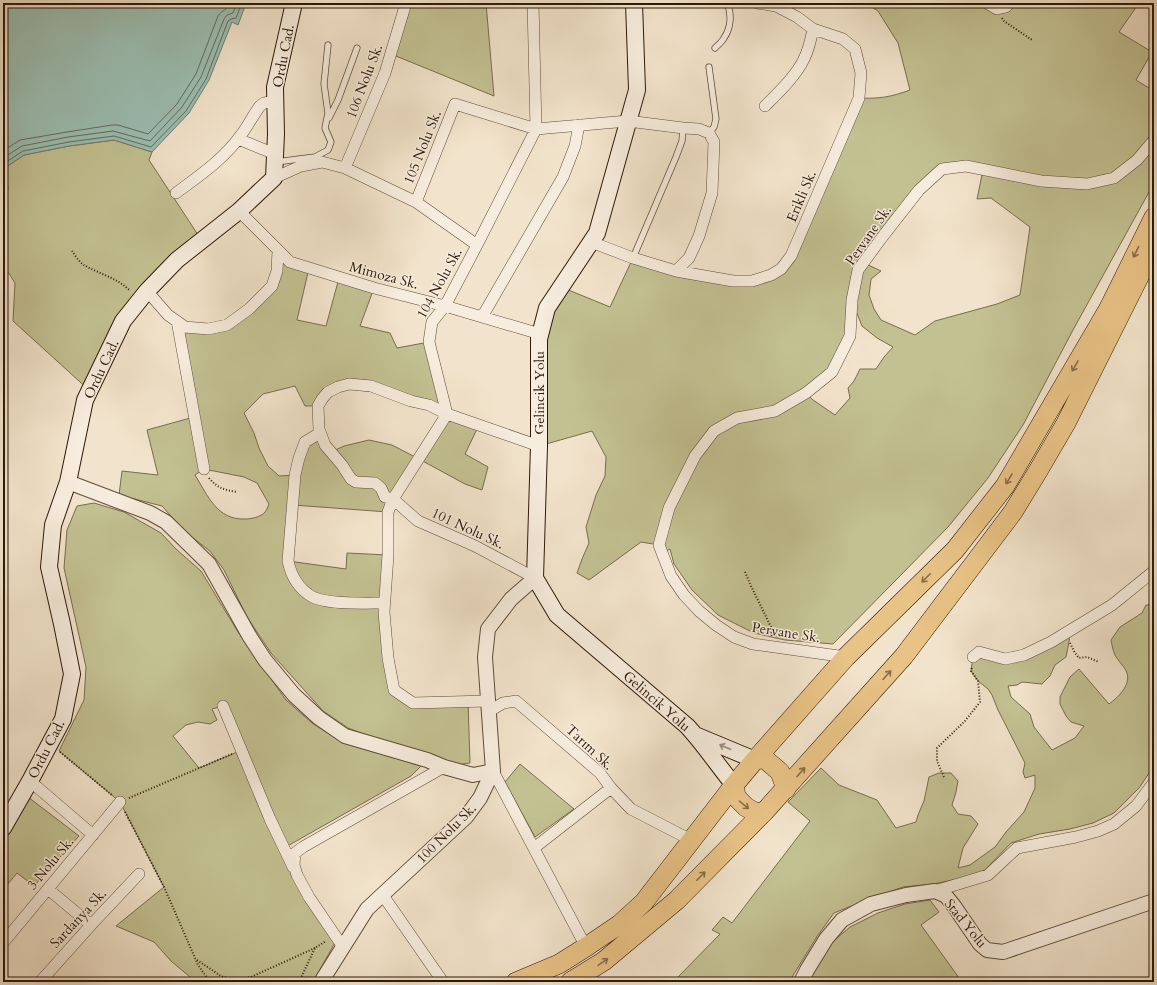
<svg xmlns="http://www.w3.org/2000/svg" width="1157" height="985" viewBox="0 0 1157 985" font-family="Cardo,serif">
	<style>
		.green { fill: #c3c192; stroke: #786c4d; fill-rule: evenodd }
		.water { fill: #9cbfb3; stroke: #707c6f }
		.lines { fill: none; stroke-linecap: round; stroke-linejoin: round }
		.shore { stroke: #646c5e; stroke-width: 1 }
		.service-casing { stroke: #5e4b39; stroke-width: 7 }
		.minor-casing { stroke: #5e4b39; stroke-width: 12 }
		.tertiary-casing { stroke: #5e4b39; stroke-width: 16 }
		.secondary-casing { stroke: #2d1808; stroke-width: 18 }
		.trunk-casing { stroke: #2d1808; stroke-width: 20 }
		.path { stroke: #2d1808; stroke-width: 2; stroke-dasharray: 1 2; stroke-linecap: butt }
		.service { stroke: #f7edde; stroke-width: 5.5 }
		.minor { stroke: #f7edde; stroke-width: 11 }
		.tertiary { stroke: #f7edde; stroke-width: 14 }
		.secondary { stroke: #f7edde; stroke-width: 16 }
		.trunk { stroke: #e9c286; stroke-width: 19 }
		.oneway { stroke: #8b6d47 }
		.oneway2 { stroke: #9c8d7e }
		.labels { text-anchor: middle; stroke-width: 3; stroke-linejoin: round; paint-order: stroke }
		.street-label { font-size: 14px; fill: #2d1808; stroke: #f7edde }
	</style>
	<rect width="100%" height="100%" fill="#f2e4cc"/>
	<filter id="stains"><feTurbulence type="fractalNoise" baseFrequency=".005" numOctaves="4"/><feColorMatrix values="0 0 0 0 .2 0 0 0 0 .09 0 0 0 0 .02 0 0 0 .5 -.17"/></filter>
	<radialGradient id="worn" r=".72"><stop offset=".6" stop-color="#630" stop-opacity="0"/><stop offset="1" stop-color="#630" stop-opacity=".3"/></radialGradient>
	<path class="green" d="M406 3H486L494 96 391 54Z
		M865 3H987L991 6 1009 3H1139L1119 32 1152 52 1136 80 1154 91V183L1073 330 1023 425 988 478 948 527 895 581 833 644 785 640 754 633 718 615 692 590 674 564 670 549 662 553 659 545 641 542 589 580 577 573 582 559 589 543 586 527 596 495 605 476 606 457 592 431 539 446V339L561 287 610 307 633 258 733 281 781 269 859 98C879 99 891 97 910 90L898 43 878 11ZM942 169 983 170 977 199 991 198 1030 227 1020 295 997 304 935 321 915 335 881 320 874 309 869 295 871 279 881 271 864 263ZM852 301 862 326 877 338 893 347 884 357 876 369H860L854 381 848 388 850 398 835 415 813 400 806 393 832 372 850 336Z
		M114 140 152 152 149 160 202 241 147 291 90 391 13 321 15 283 3 264V231L8 187 3 177V169L24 155 69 146Z
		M278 251 309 268 297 320 326 326 339 278 374 288 360 326 390 333 397 348 429 342 447 414 479 425 465 454 488 467 482 490 465 484 419 459 388 512 293 505 288 561 346 569 347 553 388 555 384 612 394 690 413 703 468 701 470 763 456 765 379 740 348 728 323 711 271 653 247 617 224 570 210 551 184 531 162 506 119 495 122 471 158 475 147 430 194 417 177 321 185 327 227 325 272 286ZM295 386 305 406H318L338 387 396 395 447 414 419 459 392 445 369 440 344 446 331 452 320 433 299 458 295 475 279 476 268 466 259 448 254 433 244 413 263 394ZM204 469 244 477 257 483 269 504C268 506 267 510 265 512 261 517 251 519 245 519 217 520 208 496 195 475Z
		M94 503 124 512 161 533 176 549 201 571 238 632 286 700 312 723 340 741 421 766 411 776 284 848 337 939 313 982H196L171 961 154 942 116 926 164 887 120 802 59 751 84 700 86 667 64 568 67 530 77 506ZM223 706 242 750 199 768 173 736 186 725 198 722 210 724 217 720 212 709Z
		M1146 605H1154V766L1139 788 1114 813 1093 823 1070 829 1039 834 1011 843 981 874 933 884 903 887 869 899 834 913 818 935 789 982H688L678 977 720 934 712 930 723 917 732 923 810 821 788 802 821 768 839 785 877 800 896 828 916 822 918 815 924 801 929 777 939 773H951L958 781 956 792 952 805 958 814 971 816 978 824 963 848 958 868 970 865 995 847 1006 832 1024 812 1035 788V775L1025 778 1023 772 1025 763 998 710 992 695 988 689 978 681 971 671 973 657 1005 659 1070 631 1069 642 1066 657 1055 665 1050 676 1042 684 1022 682 1017 685 1008 686 1011 697 1030 714 1034 727 1052 750 1075 738 1084 726 1071 722 1066 716 1060 704V697L1070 677 1079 669 1109 704C1117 698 1131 686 1127 673 1125 667 1118 661 1115 655 1113 651 1112 645 1111 640L1120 627 1142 613Z
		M520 764 574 809 535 837 505 782Z
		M28 797 79 836 34 886 17 873 3 890V841Z
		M930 900 939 912 921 925 962 982H805L830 944 850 927 878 913 905 904Z"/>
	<path class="water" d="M3 3H246L238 25 232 22 209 80 189 113 152 152 114 140 69 146 24 155 3 169Z
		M3 177 8 187 3 231Z"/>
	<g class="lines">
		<path class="shore" d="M3 151 20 140 67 132 112 125H118L148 134 177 104 196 74 218 16C222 10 228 10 230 3
			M3 158 22 146 68 137 113 131 150 141 182 107 201 77 224 19 227 15 233 13 237 3
			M3 164 23 151 69 142 114 136 151 147 186 111 206 79 228 21 231 19 236 18 242 3"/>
		<g class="service-casing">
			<path id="service" d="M715 48C718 45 722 42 724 38 731 28 732 14 727 3
				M329 118 338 100 357 48
				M709 133 714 127 716 119 709 67
				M276 162 315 157 328 150 331 142 325 128 328 113 324 84 328 45
				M633 258 676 157 682 141 683 128"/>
		</g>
		<g class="minor-casing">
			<path id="minor" d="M987 3 997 9 1006 7 1009 3
				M765 106C778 93 796 76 804 59 809 49 811 39 813 29
				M238 139 275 154
				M345 168 385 73 406 3
				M274 178 301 166 322 162 345 168 416 202 477 245
				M176 193C199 176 224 159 241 135 248 126 253 115 260 106L264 103 276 101
				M416 202 455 104 536 129 628 121 683 128 699 129 709 133 714 142 712 193 699 236 689 258 676 271
				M239 211 290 262 374 288 445 306 540 334
				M591 242 633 258 676 271 733 281H752L771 275 781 269 791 256 859 98 861 73 855 49 843 39 813 29 797 17 776 6 757 3
				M147 291 168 315 185 327 208 329 227 325 249 309 272 286 277 271 278 251
				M482 317 563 177 575 146 579 125
				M177 321 204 469
				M447 414 429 342 432 322 445 306 477 245 536 129 533 3
				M447 414 393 499 388 512V555L384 612 388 658 394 690 413 703 487 701
				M320 433 305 442 299 458 295 475 288 561C291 575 298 588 311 596 325 605 367 603 384 603
				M535 578 475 546 418 521 393 499 385 497 381 488 375 483 356 482 351 479 342 465 325 445 319 429 318 406 322 399 328 392 338 387 349 384 371 386 411 401 429 405 447 414 539 446
				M846 657 753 644 734 637 716 625 699 611 684 595 671 576 659 545 669 508 695 456 714 431 737 418 775 411 806 393 832 372 850 336 852 300 858 270 883 236 919 190 942 169 966 166 1041 181 1087 184 1114 178 1137 160 1154 140
				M973 657 979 652 1005 659 1024 655 1051 642 1112 605 1154 571
				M223 706 270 819 293 867
				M488 712 503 703 516 701 600 773 611 788 631 809 691 840
				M493 771 586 947
				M30 781 93 835
				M534 848 611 788
				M48 889 91 925
				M935 891 988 875 1017 848 1076 837 1098 831 1114 824 1136 806 1154 782
				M382 894 443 982
				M3 943 120 802
				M343 947 309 897 297 875 294 865 295 853 303 847 444 767
				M40 982 91 925 139 874"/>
		</g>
		<g class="tertiary-casing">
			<path id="tertiary" d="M68 482 150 513 166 522 209 564 250 637 265 660 294 695 319 718 345 736 427 760 444 767 473 775 493 771
				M321 982 367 909 466 817 480 798 493 771 485 657 488 629 511 599 535 578
				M801 982 807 970 826 939 842 920 871 904 906 895 935 891 946 896 954 906 980 944 987 950 1003 952 1154 901"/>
		</g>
		<g class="secondary-casing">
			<path id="secondary" d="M634 3 637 90 597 233 547 308 539 339V446L535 578 557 615 687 726C704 744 718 766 734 785
				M695 735 755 760
				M3 828 30 781 63 719 72 674 62 624 49 567 53 525 68 482 85 400 123 321 147 291 177 260 239 211 274 178 276 134 275 87 294 3"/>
		</g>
		<g class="trunk-casing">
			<path id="trunk" d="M755 760 761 759 766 760 780 772 786 789
				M734 785 736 796 739 800 746 807 756 813 765 811
				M516 982 559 964 586 947 620 924 644 902 734 785 755 760 846 657 955 550 1005 486 1109 308 1154 217
				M570 982 604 961 677 900 765 811 904 656 1013 512 1038 471 1066 423 1154 247"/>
		</g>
		<path class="path" d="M1002 18 1004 21 1032 40
			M72 251C75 255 79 262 84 265 99 274 118 278 130 291
			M209 478C217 488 225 490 237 492
			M745 572 751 586 771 627 772 636
			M1070 643 1075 653 1079 658 1087 657 1099 662
			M60 752 112 795
			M944 777 937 761V748L965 721 980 702 978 681 971 671 972 667
			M129 798 232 754
			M125 812 164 887 198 965 210 982
			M197 960 221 976 234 980 251 977 315 948
			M299 982 315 948 326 941"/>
		<use href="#service" class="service"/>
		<use href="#minor" class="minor"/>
		<use href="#tertiary" class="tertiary"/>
		<use href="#secondary" class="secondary"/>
		<use href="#trunk" class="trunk"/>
	</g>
	<defs><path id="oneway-shaft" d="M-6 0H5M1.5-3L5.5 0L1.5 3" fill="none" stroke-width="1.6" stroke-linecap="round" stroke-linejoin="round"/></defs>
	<g class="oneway">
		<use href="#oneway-shaft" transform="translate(1136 252) rotate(116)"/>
		<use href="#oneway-shaft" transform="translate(1075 366) rotate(120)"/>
		<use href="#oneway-shaft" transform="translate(1009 479) rotate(121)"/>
		<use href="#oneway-shaft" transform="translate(926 578) rotate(135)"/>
		<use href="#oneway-shaft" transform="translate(887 675) rotate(-48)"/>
		<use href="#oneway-shaft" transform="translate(801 772) rotate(-49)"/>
		<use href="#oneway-shaft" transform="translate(744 805) rotate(39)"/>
		<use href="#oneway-shaft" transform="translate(701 876) rotate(-45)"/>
		<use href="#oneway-shaft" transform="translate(603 962) rotate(-35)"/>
	</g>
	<use class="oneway2" href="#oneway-shaft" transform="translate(725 747) rotate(-157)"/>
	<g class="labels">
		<g class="street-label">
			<text transform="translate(283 56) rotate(-79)" y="5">Ordu Cad.</text>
			<text transform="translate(364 81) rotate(-69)" y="5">106 Nolu Sk.</text>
			<text transform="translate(422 147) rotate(-68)" y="5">105 Nolu Sk.</text>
			<text transform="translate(801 196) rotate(-67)" y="5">Erikli Sk.</text>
			<text transform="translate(868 235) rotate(-55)" y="5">Pervane Sk.</text>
			<text transform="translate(384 275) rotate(15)" y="5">Mimoza Sk.</text>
			<text transform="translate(439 283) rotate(-61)" y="5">104 Nolu Sk.</text>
			<text transform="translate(101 369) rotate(-65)" y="5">Ordu Cad.</text>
			<text transform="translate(539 393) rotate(-90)" y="5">Gelincik Yolu</text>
			<text transform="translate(468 528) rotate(25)" y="5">101 Nolu Sk.</text>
			<text transform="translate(786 632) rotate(9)" y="5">Pervane Sk.</text>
			<text transform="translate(657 701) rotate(41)" y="5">Gelincik Yolu</text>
			<text transform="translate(590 747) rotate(43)" y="5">Tarım Sk.</text>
			<text transform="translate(46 749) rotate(-63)" y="5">Ordu Cad.</text>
			<text transform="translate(446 833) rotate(-45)" y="5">100 Nolu Sk.</text>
			<text transform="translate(50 863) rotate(-50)" y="5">3 Nolu Sk.</text>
			<text transform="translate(78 918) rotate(-47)" y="5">Sardanya Sk.</text>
			<text transform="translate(966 923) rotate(51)" y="5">Stad Yolu</text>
		</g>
	</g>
	<rect width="1157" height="985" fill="none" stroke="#f2e4cc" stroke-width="16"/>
	<rect x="4" y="4" width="1149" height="977" fill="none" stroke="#2d1808" stroke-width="2"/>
	<rect x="8" y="8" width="1141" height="969" fill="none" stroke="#2d1808"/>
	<rect width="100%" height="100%" filter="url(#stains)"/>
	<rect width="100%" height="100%" fill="url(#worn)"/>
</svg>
